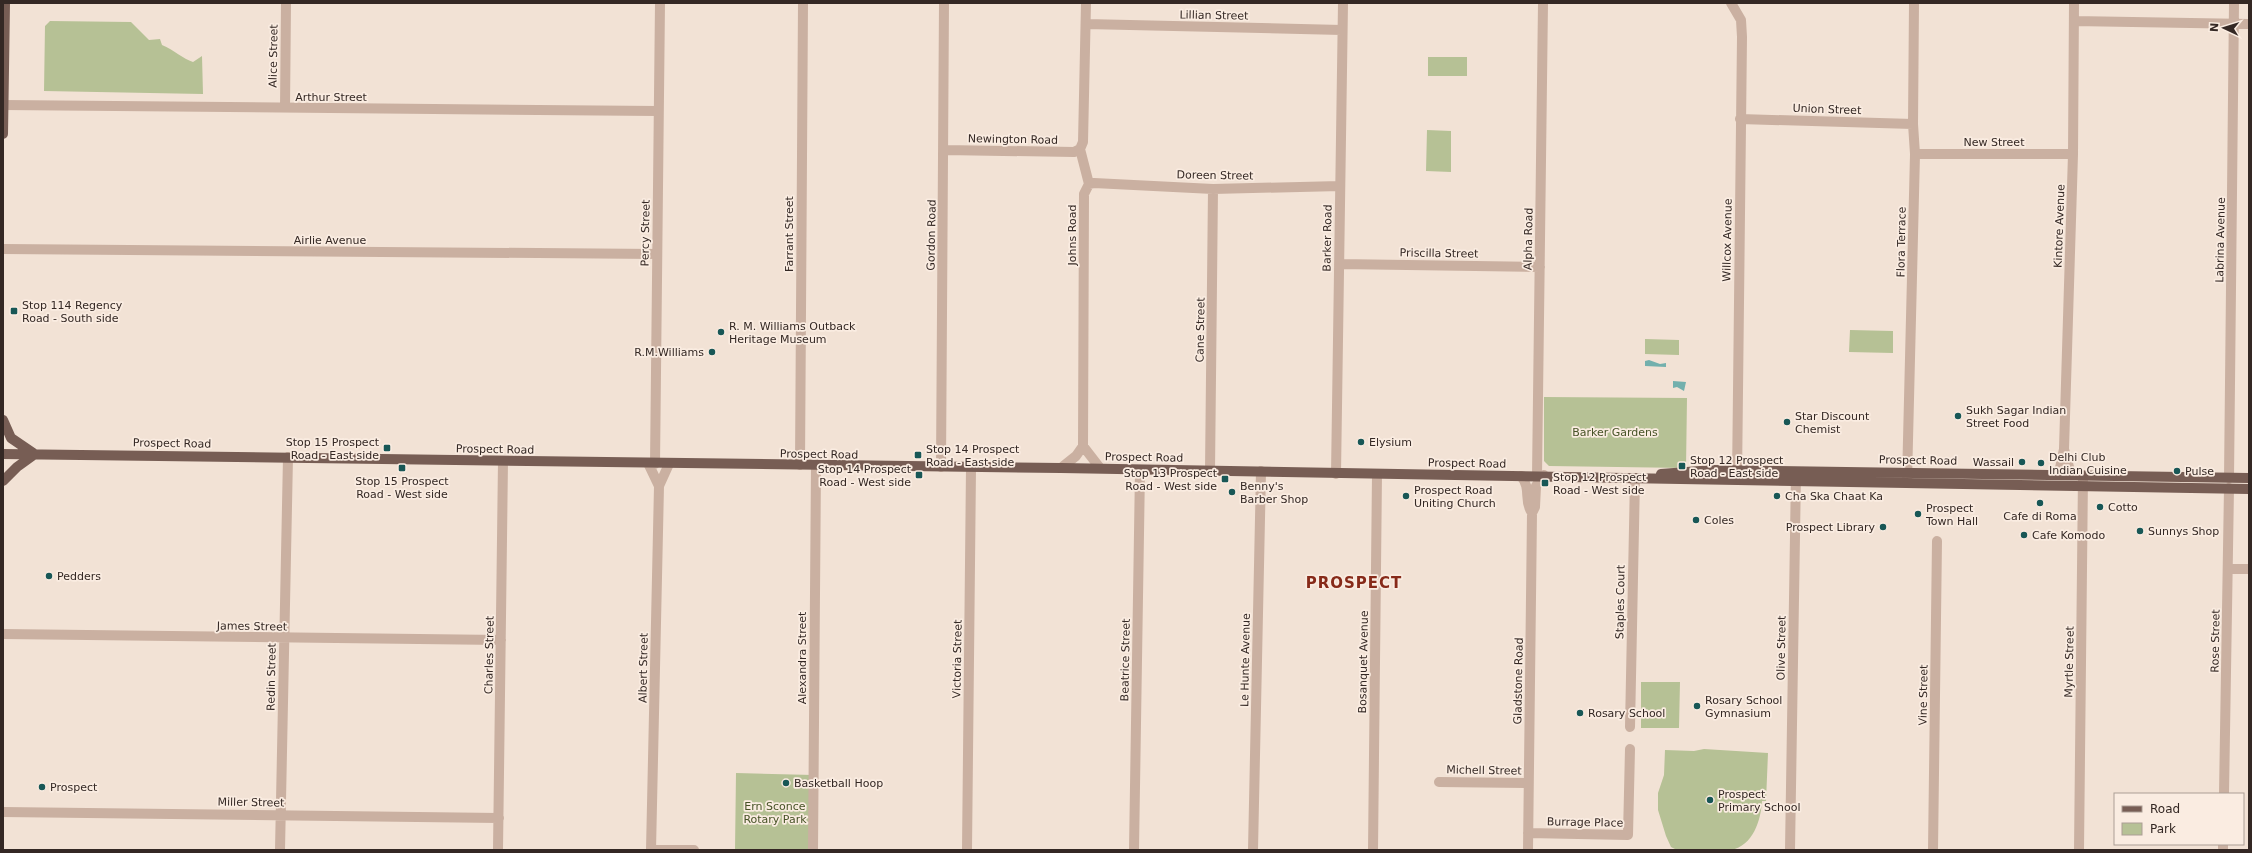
<svg xmlns="http://www.w3.org/2000/svg" width="2252" height="853" viewBox="0 0 2252 853" font-family="'DejaVu Sans',sans-serif">
	<style>
		.green { fill: #b6c195 }
		.water { fill: #73b0ad }
		.lines { fill: none; stroke-linecap: round; stroke-linejoin: round }
		.minor { stroke: #cab0a1; stroke-width: 10 }
		.major { stroke: #775d54; stroke-width: 10 }
		.poi-dot { fill: #185756; stroke: #faece1; stroke-width: 1.5 }
		.labels { text-anchor: middle; stroke-width: 3.5; stroke-linejoin: round; paint-order: stroke }
		.street-label { font-size: 11px; fill: #342824; stroke: #faece1 }
		.poi-label { font-size: 11px; fill: #342824; stroke: #faece1; text-anchor: start }
		.park-label { font-size: 11px; fill: #475327; stroke: #faece1 }
		.district-label { font-size: 15px; font-weight: bold; letter-spacing: 1px; fill: #872a19; stroke: #faece1 }
	</style>
	<rect width="100%" height="100%" fill="#f2e2d5"/>
	<path class="green" d="M50 21 131 22 149 40 160 39 162 45C174 50 183 59 193 62L202 56 203 94 44 91 45 26Z
		M1428 57H1467V76H1428Z
		M1427 130 1451 131V172L1426 171Z
		M1850 330 1893 331V353L1849 352Z
		M1645 339 1679 340V355L1645 354Z
		M1544 397 1687 398 1686 468 1549 466 1544 461Z
		M1641 682H1680L1679 728H1641Z
		M1704 749 1768 753 1766 801H1762C1761 820 1753 846 1731 850 1714 853 1694 850 1677 850L1671 847 1666 836 1658 810V793L1664 775 1665 750 1694 751Z
		M736 773 813 775V850H735Z"/>
	<path class="water" d="M1649 360 1660 364 1666 363V367L1645 366V361Z
		M1673 381 1686 382 1684 391 1677 387 1673 388Z"/>
	<g class="lines">
		<path class="minor" d="M1731 3 1741 20 1742 37 1737 479
			M2074 21 2249 24
			M1086 24 1342 30
			M3 105 658 111
			M285 108 286 3
			M1740 119 1913 124
			M945 150 1074 152 1080 149
			M1915 154H2073
			M1089 184 1094 183 1213 189 1340 186
			M3 249 657 254
			M1339 264 1540 267
			M1083 446 1100 468
			M2064 449 2071 474
			M648 463 659 486 651 850
			M655 464 660 3
			M800 465 803 3
			M941 467 944 3
			M1061 468 1076 456 1083 446 1084 194 1089 184 1080 149 1083 142 1086 3
			M1210 471 1213 189
			M1336 474 1343 3
			M2055 474 2060 468 2064 449 2073 154 2074 3
			M1521 476C1532 489 1523 500 1532 513
			M1537 476 1543 3
			M2229 478 2234 3
			M1907 481 1915 154 1913 124 1914 3
			M659 486 669 464
			M2228 569H2249
			M3 634 501 640
			M1630 727 1635 478
			M1439 782 1528 783
			M2224 794 2229 488
			M3 812 499 818
			M1528 833 1628 835 1630 749
			M280 850 288 457
			M498 850 503 461
			M651 850H694
			M813 850 816 465
			M967 850 971 468
			M1134 850 1140 470
			M1253 850 1261 471
			M1373 850 1377 474
			M1528 850 1532 513 1535 507 1536 486 1544 475
			M1790 850 1796 473
			M1933 850 1937 541
			M2079 850 2083 475
			M2223 850V844"/>
		<path class="major" d="M3 134 5 3
			M3 420 11 438 33 453
			M3 454 1061 468 2249 489
			M1661 474 1713 470 2249 478
			M3 481 17 467 35 454"/>
	</g>
	<g class="poi-dot">
		<rect x="10" y="307" width="8" height="8" rx="2"/>
		<circle cx="721" cy="332" r="4"/>
		<circle cx="712" cy="352" r="4"/>
		<circle cx="1958" cy="416" r="4"/>
		<circle cx="1787" cy="422" r="4"/>
		<circle cx="1361" cy="442" r="4"/>
		<rect x="383" y="444" width="8" height="8" rx="2"/>
		<rect x="914" y="451" width="8" height="8" rx="2"/>
		<circle cx="2022" cy="462" r="4"/>
		<circle cx="2041" cy="463" r="4"/>
		<rect x="1678" y="462" width="8" height="8" rx="2"/>
		<rect x="398" y="464" width="8" height="8" rx="2"/>
		<circle cx="2177" cy="471" r="4"/>
		<rect x="915" y="471" width="8" height="8" rx="2"/>
		<rect x="1221" y="475" width="8" height="8" rx="2"/>
		<rect x="1541" y="479" width="8" height="8" rx="2"/>
		<circle cx="1232" cy="492" r="4"/>
		<circle cx="1406" cy="496" r="4"/>
		<circle cx="1777" cy="496" r="4"/>
		<circle cx="2040" cy="503" r="4"/>
		<circle cx="2100" cy="507" r="4"/>
		<circle cx="1918" cy="514" r="4"/>
		<circle cx="1696" cy="520" r="4"/>
		<circle cx="1883" cy="527" r="4"/>
		<circle cx="2140" cy="531" r="4"/>
		<circle cx="2024" cy="535" r="4"/>
		<circle cx="49" cy="576" r="4"/>
		<circle cx="1697" cy="706" r="4"/>
		<circle cx="1580" cy="713" r="4"/>
		<circle cx="786" cy="783" r="4"/>
		<circle cx="42" cy="787" r="4"/>
		<circle cx="1710" cy="800" r="4"/>
	</g>
	<g class="labels">
		<g class="street-label">
			<text transform="translate(1214 15) rotate(1)" y="4">Lillian Street</text>
			<text transform="translate(273 56) rotate(-89)" y="4">Alice Street</text>
			<text x="331" y="101">Arthur Street</text>
			<text transform="translate(1827 109) rotate(2)" y="4">Union Street</text>
			<text transform="translate(1013 139) rotate(1)" y="4">Newington Road</text>
			<text x="1994" y="146">New Street</text>
			<text transform="translate(1215 175) rotate(1)" y="4">Doreen Street</text>
			<text transform="translate(2059 226) rotate(-88)" y="4">Kintore Avenue</text>
			<text transform="translate(645 233) rotate(-89)" y="4">Percy Street</text>
			<text transform="translate(789 234) rotate(-90)" y="4">Farrant Street</text>
			<text transform="translate(931 235) rotate(-89)" y="4">Gordon Road</text>
			<text transform="translate(1072 235) rotate(-90)" y="4">Johns Road</text>
			<text transform="translate(1327 238) rotate(-89)" y="4">Barker Road</text>
			<text transform="translate(1528 239) rotate(-89)" y="4">Alpha Road</text>
			<text x="330" y="244">Airlie Avenue</text>
			<text transform="translate(1727 240) rotate(-89)" y="4">Willcox Avenue</text>
			<text transform="translate(2220 240) rotate(-89)" y="4">Labrina Avenue</text>
			<text transform="translate(1901 242) rotate(-89)" y="4">Flora Terrace</text>
			<text transform="translate(1439 253) rotate(1)" y="4">Priscilla Street</text>
			<text transform="translate(1200 330) rotate(-89)" y="4">Cane Street</text>
			<text transform="translate(172 443) rotate(1)" y="4">Prospect Road</text>
			<text transform="translate(495 449) rotate(1)" y="4">Prospect Road</text>
			<text transform="translate(819 454) rotate(1)" y="4">Prospect Road</text>
			<text transform="translate(1144 457) rotate(1)" y="4">Prospect Road</text>
			<text transform="translate(1918 460) rotate(1)" y="4">Prospect Road</text>
			<text transform="translate(1467 463) rotate(1)" y="4">Prospect Road</text>
			<text transform="translate(1620 602) rotate(-89)" y="4">Staples Court</text>
			<text transform="translate(252 626) rotate(1)" y="4">James Street</text>
			<text transform="translate(2215 641) rotate(-89)" y="4">Rose Street</text>
			<text transform="translate(1781 648) rotate(-89)" y="4">Olive Street</text>
			<text transform="translate(489 655) rotate(-89)" y="4">Charles Street</text>
			<text transform="translate(802 658) rotate(-90)" y="4">Alexandra Street</text>
			<text transform="translate(957 659) rotate(-89)" y="4">Victoria Street</text>
			<text transform="translate(1125 660) rotate(-89)" y="4">Beatrice Street</text>
			<text transform="translate(1245 660) rotate(-89)" y="4">Le Hunte Avenue</text>
			<text transform="translate(1363 662) rotate(-89)" y="4">Bosanquet Avenue</text>
			<text transform="translate(2069 662) rotate(-89)" y="4">Myrtle Street</text>
			<text transform="translate(643 668) rotate(-89)" y="4">Albert Street</text>
			<text transform="translate(271 677) rotate(-89)" y="4">Redin Street</text>
			<text transform="translate(1518 681) rotate(-89)" y="4">Gladstone Road</text>
			<text transform="translate(1923 695) rotate(-89)" y="4">Vine Street</text>
			<text transform="translate(1484 770) rotate(1)" y="4">Michell Street</text>
			<text transform="translate(251 802) rotate(1)" y="4">Miller Street</text>
			<text transform="translate(1585 822) rotate(1)" y="4">Burrage Place</text>
		</g>
		<g class="poi-label">
			<text x="22" y="309">Stop 114 Regency<tspan x="22" dy="13">Road - South side</tspan></text>
			<text x="729" y="330">R. M. Williams Outback<tspan x="729" dy="13">Heritage Museum</tspan></text>
			<text x="704" y="356" text-anchor="end">R.M.Williams</text>
			<text x="1966" y="414">Sukh Sagar Indian<tspan x="1966" dy="13">Street Food</tspan></text>
			<text x="1795" y="420">Star Discount<tspan x="1795" dy="13">Chemist</tspan></text>
			<text x="379" y="446" text-anchor="end">Stop 15 Prospect<tspan x="379" dy="13">Road - East side</tspan></text>
			<text x="1369" y="446">Elysium</text>
			<text x="926" y="453">Stop 14 Prospect<tspan x="926" dy="13">Road - East side</tspan></text>
			<text x="2049" y="461">Delhi Club<tspan x="2049" dy="13">Indian Cuisine</tspan></text>
			<text x="1690" y="464">Stop 12 Prospect<tspan x="1690" dy="13">Road - East side</tspan></text>
			<text x="2014" y="466" text-anchor="end">Wassail</text>
			<text x="911" y="473" text-anchor="end">Stop 14 Prospect<tspan x="911" dy="13">Road - West side</tspan></text>
			<text x="2185" y="475">Pulse</text>
			<text x="1217" y="477" text-anchor="end">Stop 13 Prospect<tspan x="1217" dy="13">Road - West side</tspan></text>
			<text x="1553" y="481">Stop 12 Prospect<tspan x="1553" dy="13">Road - West side</tspan></text>
			<text x="402" y="485" text-anchor="middle">Stop 15 Prospect<tspan x="402" dy="13">Road - West side</tspan></text>
			<text x="1240" y="490">Benny's<tspan x="1240" dy="13">Barber Shop</tspan></text>
			<text x="1414" y="494">Prospect Road<tspan x="1414" dy="13">Uniting Church</tspan></text>
			<text x="1785" y="500">Cha Ska Chaat Ka</text>
			<text x="2108" y="511">Cotto</text>
			<text x="1926" y="512">Prospect<tspan x="1926" dy="13">Town Hall</tspan></text>
			<text x="2040" y="520" text-anchor="middle">Cafe di Roma</text>
			<text x="1704" y="524">Coles</text>
			<text x="1875" y="531" text-anchor="end">Prospect Library</text>
			<text x="2148" y="535">Sunnys Shop</text>
			<text x="2032" y="539">Cafe Komodo</text>
			<text x="57" y="580">Pedders</text>
			<text x="1705" y="704">Rosary School<tspan x="1705" dy="13">Gymnasium</tspan></text>
			<text x="1588" y="717">Rosary School</text>
			<text x="794" y="787">Basketball Hoop</text>
			<text x="50" y="791">Prospect</text>
			<text x="1718" y="798">Prospect<tspan x="1718" dy="13">Primary School</tspan></text>
		</g>
		<g class="park-label">
			<text x="1615" y="436">Barker Gardens</text>
			<text x="775" y="810">Ern Sconce<tspan x="775" dy="13">Rotary Park</tspan></text>
		</g>
		<g class="district-label">
			<text x="1354" y="588">PROSPECT</text>
		</g>
	</g>
	<rect width="2252" height="853" fill="none" stroke="#342824" stroke-width="8"/>
	<rect x="2114" y="793" width="130" height="52" fill="#faece1" stroke="#ab9e95"/>
	<rect x="2122" y="806" width="20" height="6" fill="#775d54" stroke="#ab9e95"/>
	<text x="2150" y="813" font-size="12" fill="#342824">Road</text>
	<rect x="2122" y="823" width="20" height="12" fill="#b6c195" stroke="#ab9e95"/>
	<text x="2150" y="833" font-size="12" fill="#342824">Park</text>
	<g transform="translate(2224 28) rotate(274)" stroke="#faece1" stroke-width="3" paint-order="stroke">
	<path d="M0-3L7 15L0 10L-7 15Z" fill="#342824"/>
	<text y="-6" font-size="11" font-weight="bold" text-anchor="middle" fill="#342824">N</text>
	</g>
</svg>
